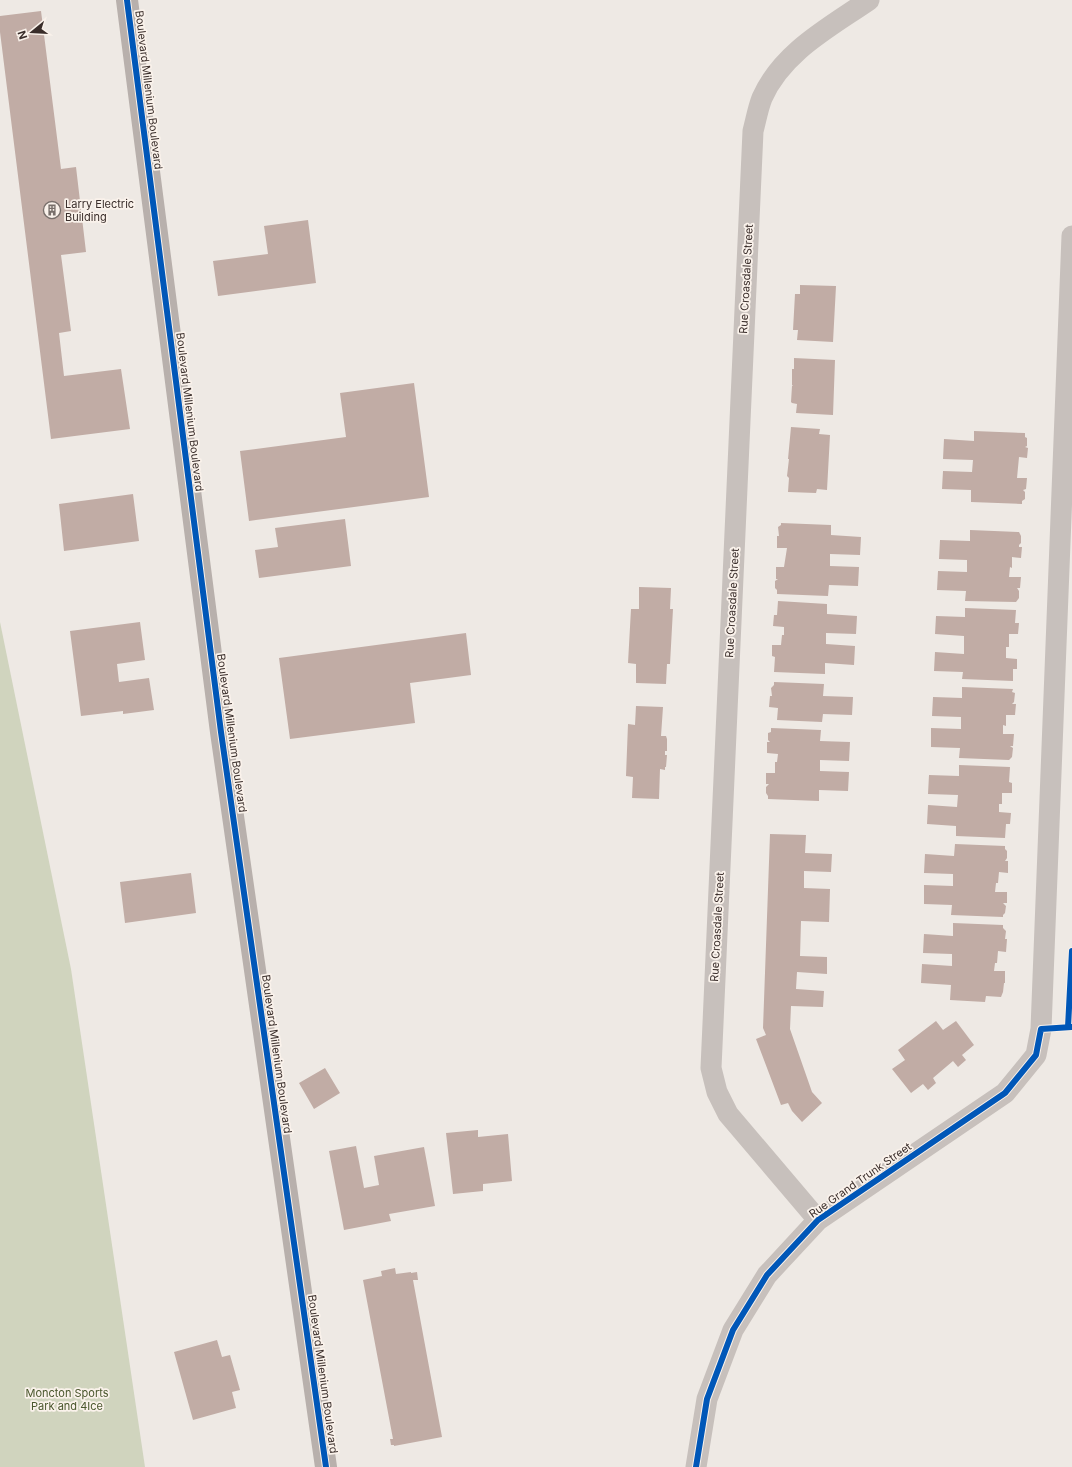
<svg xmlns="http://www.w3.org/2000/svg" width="1072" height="1467" viewBox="0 0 1072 1467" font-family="Inter,sans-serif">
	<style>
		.green { fill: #d0d4be }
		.building { fill: #c1aca5 }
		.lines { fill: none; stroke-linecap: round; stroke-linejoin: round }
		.path { stroke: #c0b9b4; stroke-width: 2.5; stroke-dasharray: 2 2; stroke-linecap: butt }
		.minor { stroke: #c7c0bc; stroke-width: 21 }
		.secondary { stroke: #b8b0ac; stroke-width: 22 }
		.cycleway-casing { stroke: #faf2eb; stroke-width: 8 }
		.cycleway { stroke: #0057b8; stroke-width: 6 }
		.labels { text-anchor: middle; stroke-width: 3.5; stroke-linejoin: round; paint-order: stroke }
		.street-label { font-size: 11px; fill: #392d2a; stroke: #faf2eb }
		.poi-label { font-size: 11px; fill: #392d2a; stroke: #faf2eb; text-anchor: start }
		.park-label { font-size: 11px; fill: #4a572d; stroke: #faf2eb }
	</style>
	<rect width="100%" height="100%" fill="#eee9e4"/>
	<path class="green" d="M0 622 71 969 145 1467H0Z"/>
	<path class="building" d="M41 11 61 169 76 167 86 252 61 255 71 331 59 333 64 376 121 369 130 429 51 439 0 32V16Z
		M308 220 316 283 218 296 213 261 268 254 264 226Z
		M800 285 836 286 833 342 797 340 798 330H793L795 294H800Z
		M794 358 835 360 833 415 796 413 797 404 792 403 791 402 792 386H793L792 385V369H794Z
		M414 383 429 497 249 521 240 451 346 437 340 393Z
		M791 427 820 429 819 434 830 435 827 490 817 489 816 493 788 492 789 478 787 476 789 459H788Z
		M974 431 1025 433V437L1027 438V446L1025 447 1028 448 1027 458 1019 457 1017 478H1027L1026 489 1023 490 1025 492V499L1022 501V504L971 502V490L942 489 943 471 972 472 973 460 943 459 944 439 974 441Z
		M133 494 139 541 64 551 59 504Z
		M345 519 351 566 259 578 255 550 278 547 275 528Z
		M781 523 831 525V535L861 537 860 555 830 554V566L859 567 858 586 829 585 828 596 777 594V590L775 588V581L778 579H776V567H784L787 548H777V536H779L778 527 781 525Z
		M970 530 1019 532 1021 536V543L1019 545V547H1022L1021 558 1012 557V568L1010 567 1009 577H1021L1020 588H1017L1019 591V598L1016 602 965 601 966 591 937 590 938 571 967 572V560L939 559 940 540 970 541Z
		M639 587 671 588 670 609H673L670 664H667L666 684 636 683V664L628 663 631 609H639Z
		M778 601 827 604V614L857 616 856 634 826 633V644L855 646 854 665 825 663V674L774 672 775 657 772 656V645H781L782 635H784V627L773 626 774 615H777Z
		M965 608 1016 610 1015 623H1019L1018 634H1009V647H1006V658L1017 659V669H1013V681L962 679 963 672 934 671 935 652 964 654V636L935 634 936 616 965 617Z
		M140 622 145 660 117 664 119 682 149 678 154 710 123 714V711L81 716 70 631Z
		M466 633 471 675 410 683 415 723 290 739 279 658Z
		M774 682 824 684 823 696 853 697 852 715 823 714 822 722 777 720 778 708 769 707 770 696H772L771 688 774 685Z
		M962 687 1013 689 1012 692 1015 693 1014 702 1012 704H1016L1015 715H1006V726L1003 725V734H1014L1013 746H1010L1013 748 1012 757 1009 760 959 758 960 748 931 747V728L961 729V717L932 716 933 697 962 698Z
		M636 706 663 707 661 736H666L667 739V751H665V755H667L666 767H665V770L660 769 659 799 632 798 633 777 626 776 628 724 635 725Z
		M771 728 821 730 820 741 850 742 849 761 820 760V771L849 772 848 791 819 790V801L768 799V796L766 793V787L769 784H766V773H775V762H777L778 754 767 753V742H770L768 740V733L771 732Z
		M959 765 1010 767 1009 782 1012 783V793H1002V804H999V812L1011 813 1010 824H1006L1005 838 956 836V826L927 824 928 805 957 807 958 795 928 794 929 775 959 776Z
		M770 834 806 835 805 853 832 854 831 872 804 871V888L830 889 829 922 801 921 800 956 827 957V974L797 972 796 989 824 991 823 1007 791 1006 790 1029 812 1092 822 1103 802 1122 792 1111 788 1103 781 1105 756 1039 766 1035 763 1028Z
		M955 844 1005 846V849L1007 851V858L1005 861H1008V873L999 872 998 883H996L995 892H1007V903H1003L1006 906 1005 913 1003 915V917L951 915 952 905 924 904V885L953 886V874L924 873 925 854 954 856Z
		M191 873 196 913 125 923 120 882Z
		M953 923 1003 925V928L1006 931 1005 939H1007L1006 952 998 951 997 963H995L994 971H1005V983H1004L1003 992 1001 997 986 996 985 1002 950 1000 951 985 921 983 922 964 952 966V954L923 953 924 934 953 936Z
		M936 1021 943 1030 956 1021 974 1045 962 1055 966 1060 958 1067 953 1061 933 1078 936 1083 928 1090 923 1084 911 1093 892 1069 905 1060 898 1050Z
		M325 1068 340 1093 314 1109 299 1083Z
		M478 1130V1137L508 1134 512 1181 483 1184V1191L453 1194 446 1133Z
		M356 1146 364 1188 379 1185 374 1156 424 1147 435 1206 389 1214 391 1221 344 1230 329 1151Z
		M395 1268 396 1274 411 1272V1273L417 1272 418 1280H413L442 1437 394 1446V1445H391L390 1439H393L363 1280 382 1276 381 1271Z
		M217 1340 222 1357 230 1355 240 1390 232 1392 236 1408 193 1420 174 1352Z"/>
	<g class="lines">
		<path class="path" d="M1068 1027H1072"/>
		<path class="minor" d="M818 1220 728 1114 717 1092 711 1068 753 131C756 120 758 108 762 98 782 52 830 27 869 0
			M696 1467 707 1399 733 1330 767 1275 818 1220 1005 1093 1036 1055 1041 1029 1072 236"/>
		<path class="secondary" d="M127 0 221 732 326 1467"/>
		<g class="cycleway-casing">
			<path id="cycleway" d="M127 0 221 732 326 1467
				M1068 1027 1072 951
				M696 1467 707 1399 733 1330 767 1275 818 1220 1005 1093 1036 1055 1041 1029 1072 1027"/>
		</g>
		<use href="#cycleway" class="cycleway"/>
	</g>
	<defs>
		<g id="building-ring" transform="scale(0.9)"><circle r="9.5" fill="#faf2eb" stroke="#786f6b" stroke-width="1.5"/><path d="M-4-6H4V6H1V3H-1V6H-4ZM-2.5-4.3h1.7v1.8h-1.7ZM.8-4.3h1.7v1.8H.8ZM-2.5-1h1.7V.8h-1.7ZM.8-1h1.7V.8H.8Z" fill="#786f6b"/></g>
	</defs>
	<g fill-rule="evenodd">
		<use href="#building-ring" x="52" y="210"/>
	</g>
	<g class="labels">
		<g class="street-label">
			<text transform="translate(149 90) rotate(83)" y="4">Boulevard Millenium Boulevard</text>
			<text transform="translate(746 279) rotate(-87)" y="4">Rue Croasdale Street</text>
			<text transform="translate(190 412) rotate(83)" y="4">Boulevard Millenium Boulevard</text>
			<text transform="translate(732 603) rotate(-87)" y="4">Rue Croasdale Street</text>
			<text transform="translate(232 733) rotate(82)" y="4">Boulevard Millenium Boulevard</text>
			<text transform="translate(717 927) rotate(-87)" y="4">Rue Croasdale Street</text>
			<text transform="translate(277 1054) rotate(82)" y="4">Boulevard Millenium Boulevard</text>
			<text transform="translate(860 1180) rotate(-35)" y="4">Rue Grand Trunk Street</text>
			<text transform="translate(323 1374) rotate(82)" y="4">Boulevard Millenium Boulevard</text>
		</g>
		<g class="poi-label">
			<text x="65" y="208">Larry Electric<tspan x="65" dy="13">Building</tspan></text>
		</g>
		<g class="park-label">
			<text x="67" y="1397">Moncton Sports<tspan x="67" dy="13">Park and 4Ice</tspan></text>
		</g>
	</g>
	<g transform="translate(32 32) rotate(252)" stroke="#faf2eb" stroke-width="3" paint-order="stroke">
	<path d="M0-3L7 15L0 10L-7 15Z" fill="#392d2a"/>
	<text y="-6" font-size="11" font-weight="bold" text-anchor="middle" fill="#392d2a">N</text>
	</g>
</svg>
